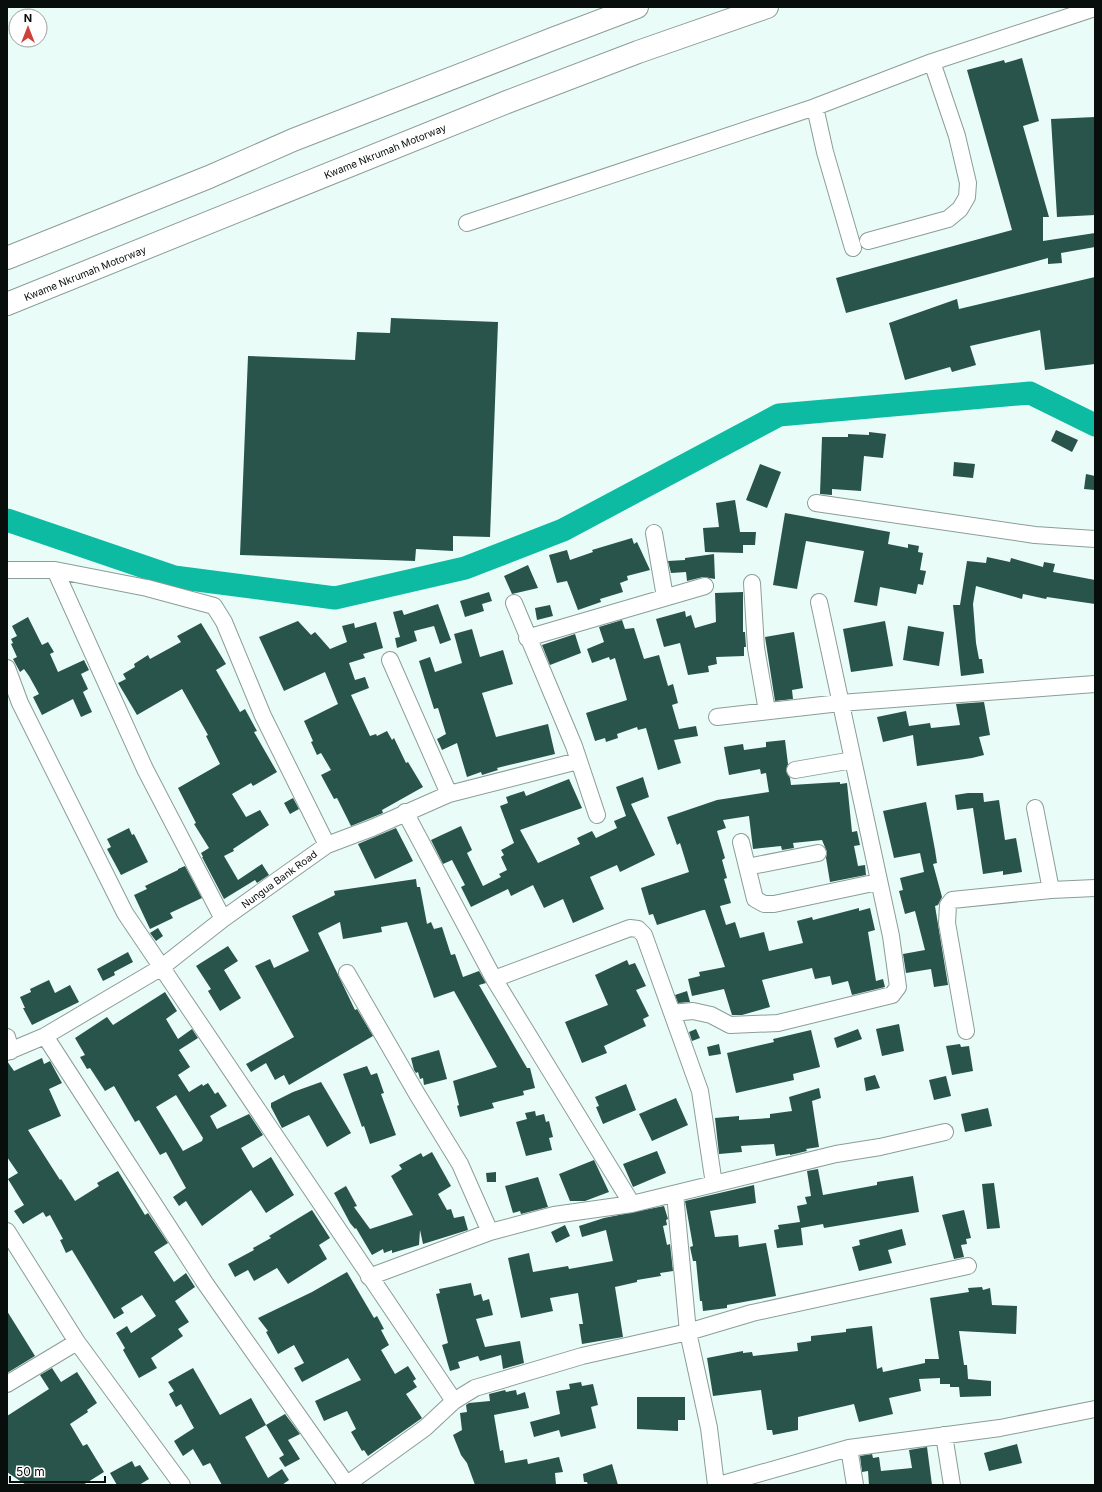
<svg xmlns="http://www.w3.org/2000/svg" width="1102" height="1492" viewBox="0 0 1102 1492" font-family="Inter,sans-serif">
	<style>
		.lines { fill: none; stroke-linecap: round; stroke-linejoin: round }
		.river { stroke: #0cbba2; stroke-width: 23 }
		.building { fill: #28544b; fill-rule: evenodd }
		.minor-casing { stroke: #8b9d98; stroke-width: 18 }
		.highway-casing { stroke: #8b9d98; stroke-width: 24 }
		.minor { stroke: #fff; stroke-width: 16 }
		.highway { stroke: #fff; stroke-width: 22 }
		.labels { text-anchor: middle; stroke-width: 4; stroke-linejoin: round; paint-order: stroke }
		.street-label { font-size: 10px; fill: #080e0c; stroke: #fff }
	</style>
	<rect width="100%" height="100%" fill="#e9fcf7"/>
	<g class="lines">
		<path class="river" d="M7 520 174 577 335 598 465 568 563 530 779 415 1030 393 1095 425"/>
	</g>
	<path class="building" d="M1022 58 1039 121 1023 126 1049 217H1043V241L1095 233V247L1061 253 1062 263 1048 264V258L846 313 836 278 1012 230 967 70 1004 60 1005 63Z
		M1095 117V215L1057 217 1051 119Z
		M1095 277V364L1045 370 1040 330 970 346 976 365 952 372 950 367 905 380 889 323 957 299 959 309Z
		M391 318 498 322 490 537 453 536V551L416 549 415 561 240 555 248 356 355 360 357 332 390 333Z
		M1056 430 1078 440 1072 452 1051 441Z
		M869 432 886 434 883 458 864 456 861 491 832 489V495L820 494 822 437H848V434L869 435Z
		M954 462 975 464 973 478 953 476Z
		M760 464 781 472 767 508 746 500Z
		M1086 474 1095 476V490L1084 489Z
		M735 500 740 532H756L755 545H743V553L705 552 703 528 719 527 716 503Z
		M785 513 890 532 888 544 908 548V544L919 546 918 552 923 553 920 570 926 571 923 585 918 584 916 594 880 587 877 606 854 602 864 551 806 541 797 589 773 585Z
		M632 538 634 544 637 542 650 570 627 576 628 580 620 583 623 592 600 599 601 602 578 610 567 581 557 583 549 555 567 550 570 560 593 552 592 550Z
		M714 554 715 579 703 577 687 581 686 572 671 573 668 561 685 560V558Z
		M987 557 1010 562 1011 558 1043 567 1044 562 1055 564 1053 572 1095 580V604L1047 597 1046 599 1023 594 1022 599 976 586 973 604 976 643 979 659H982L984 673 961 676 953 605H960L967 561 986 563Z
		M528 565 538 588 512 594 504 576Z
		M489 592 492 601 482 604 484 611 465 617 460 601Z
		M743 592V632H745L746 647H744V656L716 657 717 664 708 666 709 672 688 675 680 643 664 647 656 619 685 611 686 617 691 615 695 628 716 622 715 593Z
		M438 604 451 640 440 644 434 626 414 631 417 641 397 648 395 638 400 637 393 612 402 610 404 615Z
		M550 605 553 616 537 620 535 608Z
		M28 617 42 645 48 642 54 652 50 654 58 672 84 660 89 670 81 674 88 689 83 692 92 712 81 717 73 699 42 715 33 697 39 694 29 676 24 669 20 672 13 659 17 657 11 644 13 643 11 639 17 636 12 626Z
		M622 620 625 629 634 628 644 659 659 655 668 686 673 684 678 703 672 705 679 729 696 726 698 736 674 740 681 763 658 770 646 728 638 730 637 727 617 734 618 738 606 742 605 738 595 741 586 713 627 700 615 658 610 660 609 657 592 663 587 649 604 642 599 627Z
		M298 621 311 635 315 632 330 649 347 642 342 626 354 623 355 628 376 622 383 648 363 654 365 658 349 663 355 680 365 677 369 688 351 695 370 736 376 734 377 736 387 731 392 740 394 738 406 763 408 762 423 787 382 810 383 813 351 826 337 798 334 799 321 775 331 770 321 753 317 755 311 742 313 741 304 721 338 704 325 672 284 691 259 637Z
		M885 621 893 666 851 672 843 629Z
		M201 623 226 664 216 670 240 712 245 709 257 731 254 732 277 772 253 786 251 783 232 794 246 817 260 810 269 825 233 849 234 851 224 856 238 880 262 864 269 875 257 883 255 880 224 899 202 857H203L201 853 209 848 194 824 196 823 178 788 220 764 206 736 208 735 182 689 137 715 118 683 126 679 123 674 135 667 134 664 148 655 150 659 181 642 177 636Z
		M908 626 944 632 939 666 903 660Z
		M472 629 480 657 503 650 513 684 482 693 496 737 548 724 555 754 497 768 498 770 482 775 481 772 467 777 457 743 442 750 437 739 446 734 438 708 434 709 419 661 430 657 435 672 462 663 454 634Z
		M794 632 803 688 792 690 793 699 775 701 765 637Z
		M575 634 581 653 550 665 542 645Z
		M984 702 990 735 979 737 984 755 972 758 917 766 913 735 883 742 877 717 906 711 909 726 930 723 931 728 960 725 956 704Z
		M785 740 788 764 786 771 790 778 791 785 840 782V784L847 783 852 832 857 831 860 845 854 846 858 866 865 865 866 875 830 882 826 858 827 852 822 840 793 843 794 848 782 850 781 846 753 849 749 816 723 820 726 828 717 831 725 858 722 860 727 878 724 879 731 903 720 906 726 925 735 922 740 938 764 932 769 951 803 943 797 921 812 917 813 920 859 908V911L870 908 875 930 868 932 876 981 883 979 885 987 852 995 848 981 832 985 830 976 815 979 812 968 762 980 770 1007 742 1015H732L724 989 692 996 688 979 700 976 699 972 725 967 705 910H703L657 925 653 914 649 915 641 888 689 872 680 843 677 845 667 817 717 800 769 792 766 773 761 774 760 769 729 775 724 747 743 744 744 750 766 747V742Z
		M643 777 649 797 631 804 655 855 620 872 617 865 590 877 604 909 573 923 563 899 544 908 533 885 511 896 508 889 471 907 461 887 465 885 452 860 443 864 431 840 461 826 472 850 467 853 483 886 501 877 499 874 507 870 501 857 504 855 501 850 514 843 500 806 508 803 506 797 524 791 526 796 569 779 582 808 520 830 538 863 580 844 577 838 592 831 596 838 617 828 614 821 626 816 616 787Z
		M968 793H983L984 802 999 800 1005 840 1016 838 1022 872 1003 875V871L983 874 973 808 957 810 955 795Z
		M293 798 299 809 290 814 284 803Z
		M926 802 935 850 937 863 933 864 942 897 938 905 935 906 948 985 934 987 931 969 906 973 903 954 925 950 915 911 905 914 899 891 903 890 900 878 924 872 920 853 894 858 883 811Z
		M129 828 132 835 134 834 148 862 121 875 107 849 111 847 107 839Z
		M396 828 413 861 375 879 358 844Z
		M185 866 202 898 170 913 173 918 150 929 134 895 147 889 145 886 178 870V869Z
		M416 879 417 887H420L427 924 431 922 434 929 442 927 451 955 455 954 463 977 479 971 486 983 479 985 527 1068H530L535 1088 523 1091 524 1095 492 1103 494 1108 460 1117 457 1106 459 1105 453 1081 497 1067 454 991 434 998 407 922 381 927 382 932 343 939 340 922 318 933 355 1010 357 1009 373 1036 289 1085 284 1075 275 1080 266 1063 251 1072 246 1064 294 1037 255 966 270 959 274 968 309 951 292 916 335 895 334 891Z
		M158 928 163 936 156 941 150 933Z
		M228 946 238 961 224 970 241 998 220 1011 208 991 211 989 196 966Z
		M128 952 133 962 114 972 115 975 103 981 97 969Z
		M627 960 629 965 635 963 646 986 636 990 649 1016 643 1019 646 1026 604 1046 607 1053 582 1063 565 1022 608 1005 595 975Z
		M49 980 55 993 70 985 79 1002 32 1025 23 1008H25L20 997 31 992 30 989Z
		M687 991 690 1002 678 1003 675 995Z
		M165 992 177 1011 166 1019 178 1039 192 1029 198 1038 179 1050 190 1067 178 1075 189 1092 202 1084 203 1086 208 1083 215 1094 218 1092 227 1106 210 1116 217 1129 249 1114 263 1135 241 1148 253 1168 271 1157 294 1195 266 1213 251 1190 202 1226 186 1201 179 1206 173 1197 186 1188 166 1152 160 1155 139 1120 135 1122 114 1086 105 1091 90 1068 87 1069 80 1057 85 1055 75 1038 107 1017 113 1025ZM176 1095 203 1138 202 1141 183 1151 156 1107Z
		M899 1024 904 1051 882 1056 876 1029Z
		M696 1029 700 1038 692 1041 689 1032Z
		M858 1029 862 1039 837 1048 834 1038Z
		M811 1030 820 1067 793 1074 794 1080 736 1093 727 1053 774 1042 773 1039Z
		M719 1044 721 1054 709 1056 707 1047Z
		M960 1044 961 1047 969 1046 973 1071 952 1075 946 1046Z
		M439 1050 447 1079 424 1085 423 1078 420 1079 418 1072 416 1073 414 1070 411 1058Z
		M42 1058 44 1064 50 1061 62 1083 49 1089 61 1116 28 1130 60 1180 61 1179 75 1201 99 1186 97 1183 118 1171 145 1215 148 1213 168 1243 154 1252 174 1282 186 1273 195 1287 175 1301 189 1322 178 1329 183 1336 151 1358 157 1368 139 1378 123 1350 125 1348 116 1333 127 1326 131 1333 156 1316 142 1295 121 1308 124 1313 114 1319 72 1250 66 1253 60 1240 63 1239 50 1215 46 1217 43 1212 23 1224 14 1211 24 1205 8 1179 18 1173 7 1157V1061L14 1071Z
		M367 1066 371 1075 377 1073 384 1093 381 1094 396 1135 370 1144 364 1126 362 1127 343 1074Z
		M875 1075 880 1088 866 1091 864 1078Z
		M946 1076 951 1096 934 1100 929 1080Z
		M321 1082 351 1133 327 1147 309 1115 282 1128 271 1107V1103L293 1092Z
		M626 1084 636 1110 603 1124 596 1107 599 1106 595 1097Z
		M819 1088 821 1098 812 1101 819 1147 806 1149 807 1151 790 1155V1154L776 1156 774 1144 741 1146 742 1152 719 1154 715 1118 739 1116V1120L770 1118V1114L792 1111 789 1097Z
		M676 1098 688 1125 652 1141 639 1114Z
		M988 1108 992 1126 965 1132 961 1114Z
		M535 1111 536 1116 544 1114 546 1122 549 1121 553 1137 549 1138 552 1150 526 1156 516 1122 527 1119 525 1113Z
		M657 1151 666 1173 633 1187 623 1164Z
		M432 1152 451 1186 438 1194 447 1210 451 1209 454 1218 464 1216 468 1230 423 1244 420 1230 419 1245 392 1253V1250L384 1253 383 1249 372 1255 356 1228 355 1229 350 1223 334 1193 346 1186 357 1206 354 1207 370 1229 413 1215 391 1176 402 1169 399 1165 421 1153 423 1157Z
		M594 1160 609 1192 585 1201H570L559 1174Z
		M818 1169 823 1195 877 1185V1182L913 1176 919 1212 824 1228 823 1224 801 1228 803 1245 777 1248 774 1230 779 1229 778 1225 800 1222 797 1206 807 1204 805 1197 811 1196 807 1171Z
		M496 1172V1182H487L486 1173Z
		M538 1177 548 1207 521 1214 520 1211 513 1213 505 1186Z
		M994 1183 1000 1228 987 1229 982 1184Z
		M754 1185 756 1203 710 1211 715 1237 738 1235 739 1247 766 1243 776 1296 727 1305V1308L703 1311 702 1301H700L696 1261H693L690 1247 693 1246 685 1201Z
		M664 1206 668 1219 666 1220 667 1225 663 1226 667 1245 670 1244 673 1271 660 1273 661 1276 637 1280V1282L615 1287 623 1337 582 1344 579 1324H583L578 1293 550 1298 553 1311 521 1318 508 1258 529 1253 533 1272 568 1266 569 1269 613 1261 606 1230 582 1237 579 1226 604 1218Z
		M312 1210 330 1238 319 1245 327 1259 288 1284 277 1268 254 1281 248 1270 235 1277 228 1264 254 1250 253 1248 271 1238 269 1236Z
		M964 1210 971 1238 966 1239 967 1244 961 1245 964 1257 954 1259 942 1215Z
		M565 1225 570 1236 556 1243 551 1232Z
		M902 1229 906 1245 888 1250 892 1263 859 1271 852 1247 860 1245 859 1240Z
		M347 1272 374 1318 377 1316 384 1329 381 1330 389 1345 381 1350 395 1374 408 1366 416 1379 413 1381 417 1387 406 1394 422 1418 368 1456 364 1450 362 1451 351 1432 356 1429 347 1411 324 1421 315 1401 361 1380 348 1358 302 1382 294 1368 304 1363 294 1345 278 1354 266 1332 268 1331 258 1318 312 1292Z
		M471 1283 474 1296 481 1294 483 1301 489 1299 493 1315 476 1319 485 1347 520 1341 524 1363 503 1369 501 1355 480 1361 478 1356 458 1362 460 1368 450 1371 442 1345 448 1343 436 1294 440 1293 439 1289Z
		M982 1287 983 1290 990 1288 992 1305 1017 1306 1016 1334 959 1331 964 1365H967L968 1379 991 1381V1396L960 1397 959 1387H950V1384H940V1378L919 1379 921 1391 889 1398 893 1414 859 1422 854 1404 798 1417V1430L773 1435 772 1430H767L761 1390 713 1396 707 1358 743 1351V1353L752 1352 753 1356 798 1351 797 1343 811 1341V1336L846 1332V1329L872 1326 877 1369 882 1367 883 1372 925 1363V1359H939L930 1298 969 1292 968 1288Z
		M7 1311 35 1356 7 1373Z
		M52 1368 61 1382 77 1372 97 1403 87 1410 88 1412 70 1424 83 1446 87 1444 104 1472 83 1485H26L7 1472V1416L49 1389 40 1375Z
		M193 1368 220 1415 251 1398 266 1425 245 1437 268 1478 282 1469 289 1480 282 1485H222L210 1463 203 1466 193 1449 183 1456 174 1441 194 1428 181 1404 176 1407 169 1394 174 1391 168 1382Z
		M581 1382 582 1386 593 1384 598 1405 591 1407 596 1428 561 1437 559 1430 534 1437 530 1422 560 1414 556 1391 570 1389 569 1384Z
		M505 1390 506 1392 516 1390 517 1395 525 1392 529 1408 494 1415 500 1451 503 1450 505 1463 527 1459 528 1464 559 1457 563 1472 555 1473 556 1485H475L467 1463 461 1455 453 1435 462 1430 460 1413 467 1412 466 1405 469 1403 490 1401 489 1394Z
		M637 1397H685V1420H678V1431L637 1429Z
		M285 1414 300 1434 288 1440 300 1459 285 1467 279 1458 284 1455 266 1425Z
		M1017 1444 1022 1463 989 1471 984 1453Z
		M927 1447 932 1485H869L868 1471 862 1472 860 1456 872 1454 873 1458 879 1457 881 1471 912 1468 909 1450Z
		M132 1461 135 1467 140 1465 149 1479 139 1485H117L110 1473Z
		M612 1464 618 1485H588L587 1482H584L583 1474Z"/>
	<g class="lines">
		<g class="minor-casing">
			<path id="minor" d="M815 107 825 152 853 248
				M467 223 815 107 932 62 1095 8
				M868 241 948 219 960 209 967 197 968 183 957 136 932 62
				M816 503 1035 535 1095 539
				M654 533 665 597
				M7 570H55L147 588 214 606 224 622 263 716 327 845
				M55 570 145 769 223 919
				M752 583 756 648 767 711
				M514 603 574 746 597 815
				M527 638 705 586
				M390 660 449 794
				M7 668 20 703 125 913 454 1401
				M717 717 840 703 1095 684
				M795 770 853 760
				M1035 808 1051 890
				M405 812 494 979 632 1204
				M741 842 755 899 764 904H774L878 882
				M747 867 818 853
				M347 973 417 1094 460 1164 490 1232
				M494 979 630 928 638 929 644 935 700 1091 714 1184
				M672 1013 693 1011 711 1015 730 1025 778 1023 892 995 898 987 891 936 819 602
				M966 1031 947 923 948 905 952 900 1051 890 1095 888
				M45 1036 205 1283 347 1485
				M7 1037 11 1051
				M7 1052 45 1036 162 967 223 919 327 845 372 828 449 794 578 761
				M675 1194 688 1332 709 1428 716 1485
				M7 1231 77 1342 182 1485
				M369 1277 490 1232 554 1215 632 1204 836 1154 880 1147 945 1132
				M7 1384 77 1342
				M944 1435 952 1485
				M849 1448 855 1485
				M346 1485 425 1428 454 1401 475 1388 582 1356 688 1332 752 1313 968 1266
				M719 1485 849 1448 1000 1428 1095 1409"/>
		</g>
		<g class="highway-casing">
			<path id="highway" d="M7 258 209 177 293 140 555 38 637 7
				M7 304 507 102 638 52 767 7"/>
		</g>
		<use href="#minor" class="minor"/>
		<use href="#highway" class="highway"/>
	</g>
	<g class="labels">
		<g class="street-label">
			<text transform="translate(385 151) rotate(-22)" y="4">Kwame Nkrumah Motorway</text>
			<text transform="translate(85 273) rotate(-22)" y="4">Kwame Nkrumah Motorway</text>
			<text transform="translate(279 879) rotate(-36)" y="4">Nungua Bank Road</text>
		</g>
	</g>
	<rect width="1102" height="1492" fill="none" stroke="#080e0c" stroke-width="16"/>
	<g transform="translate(28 28)"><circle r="19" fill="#ffffff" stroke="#9c9f9e"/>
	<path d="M0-3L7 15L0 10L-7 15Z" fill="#cf4137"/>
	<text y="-6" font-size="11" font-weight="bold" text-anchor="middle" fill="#080e0c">N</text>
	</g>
	<path d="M10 1476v6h95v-6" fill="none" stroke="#080e0c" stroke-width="2"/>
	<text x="16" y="1476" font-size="12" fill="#080e0c" stroke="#ffffff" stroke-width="3" paint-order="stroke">50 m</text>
</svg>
